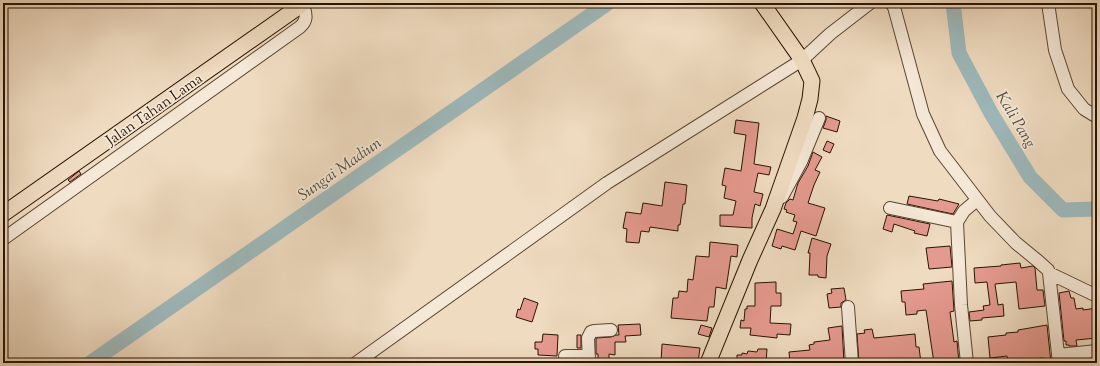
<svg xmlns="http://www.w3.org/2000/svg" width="1100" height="366" viewBox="0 0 1100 366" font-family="'Sorts Mill Goudy',serif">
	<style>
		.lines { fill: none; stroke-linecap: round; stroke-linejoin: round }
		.river { stroke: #9eb9bc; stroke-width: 15 }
		.building { fill: #e59a8f; stroke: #2a1303 }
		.minor-casing { stroke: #5b4532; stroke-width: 14 }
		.major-casing { stroke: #2a1303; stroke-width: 17 }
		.minor { stroke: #f5e8d6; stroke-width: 12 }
		.major { stroke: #efdbc0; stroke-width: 15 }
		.labels { text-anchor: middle; stroke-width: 3.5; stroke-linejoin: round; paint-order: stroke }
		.street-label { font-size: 15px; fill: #2a1303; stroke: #f5e8d6 }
		.water-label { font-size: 16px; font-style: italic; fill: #534d44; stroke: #f5e8d6 }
	</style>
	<rect width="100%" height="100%" fill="#efdbc0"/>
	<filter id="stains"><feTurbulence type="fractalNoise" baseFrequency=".005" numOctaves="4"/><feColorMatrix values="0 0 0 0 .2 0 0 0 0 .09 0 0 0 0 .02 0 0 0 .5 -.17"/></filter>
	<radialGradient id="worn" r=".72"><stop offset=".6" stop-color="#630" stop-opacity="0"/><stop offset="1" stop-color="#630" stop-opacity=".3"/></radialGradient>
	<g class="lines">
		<path class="river" d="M953 3 959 53 991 113 1030 177 1063 210 1097 209
			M90 363 608 3"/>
	</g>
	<path class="building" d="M826 116 840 121 837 132 823 128 826 120Z
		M736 120 759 123 754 164 771 167 769 175 758 173 754 192 763 194 760 206 755 204 752 218V228L720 226V215H733L736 201 724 198 726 186 722 185 725 168 741 171 746 135 734 133Z
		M827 141 834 144 830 153 823 150Z
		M813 152 822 157 815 170 820 172 814 185 808 203 825 208 816 236 801 231 795 250 782 246 781 249 772 246 777 229 793 234 797 222 793 221 795 215 786 212 787 210 784 209 786 203 790 199 793 200 798 183 808 166Z
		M79 171 81 174 70 182 68 180Z
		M665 182 687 185 685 204H683L680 225H678V231L650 227 649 232 641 231 639 243 626 242 627 229 623 228 626 212 641 214 643 203 662 206Z
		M909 196 938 201 939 199 959 204 953 214 907 204Z
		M887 215 930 224 927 236 914 233 915 231 894 224 892 232 883 229Z
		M812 238 831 244 827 256 826 278 818 277V275H809L810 253H808Z
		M710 242 738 245 737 257 731 256 726 289 716 287 714 307H709L707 321 671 318 673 298H678L679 291 687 292 688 279 693 280 696 256 709 257Z
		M950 246 952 267 929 269 926 248Z
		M1020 263 1021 268 1033 266 1035 268 1037 290H1043L1045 306 1019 309 1016 282 995 284 998 305 1003 304 1004 316 982 318V320L970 321 969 312 984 310 983 306 990 305 987 282 975 283 974 268 1001 266V265Z
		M952 281 954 311 950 312 954 342 957 341 959 363H934L926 310 917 311V314L906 315 905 302H902L901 291 924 289 923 284Z
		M776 282V293H781V306H771L770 323 791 324 790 335 777 334V338L750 335 751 328H740L741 320 744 321 745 309H747V306H755V283Z
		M844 288 846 300 841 303V307L829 308 827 294 832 293 831 289Z
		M1069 291 1071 298H1074L1076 309 1083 308V310L1097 308V338L1076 340 1077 346H1069V345H1066V341H1064L1059 293Z
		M524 298 538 303 532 322 516 317 518 309 520 310Z
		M640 324 641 335 625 336 626 342H615V355L609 354V363H598V354H596V338L611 337 616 335H619L618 325Z
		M701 325 712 328 709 337 698 334Z
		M1047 325 1051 363H1044L1043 358 1024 360V363H1008L1007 356 990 358 988 337 1006 335V333L1018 332V330Z
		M842 326 844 363H790L789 352 810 350 809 345 814 344V342L830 340 828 328Z
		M872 329 874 338 915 334 916 347H919L921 363H859L857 334 865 333 864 330Z
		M543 334 558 335 557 356 538 355V349H535V342H542Z
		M577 335H581V348H577Z
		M662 344 700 348 698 362 661 363Z
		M758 349H767L766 363H737V355H742V353L747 354 748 351 757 352Z
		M1097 359V363H1071V361Z"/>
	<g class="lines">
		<g class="minor-casing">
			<path id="minor" d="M891 3 894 7 923 114 940 151 990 216 1016 243 1038 261 1048 270 1049 273 1059 363
				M1048 3 1055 50 1068 89 1084 109 1097 117
				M782 197 801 162 819 118
				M890 208 957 222
				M3 239 300 27C309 19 305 13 303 3
				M1049 273 1097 296
				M848 307 852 363
				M1058 355 1097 351
				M565 356H589
				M356 363 607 183 802 60 830 34 870 3
				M589 363 588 338 591 332 594 331 611 330
				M967 363 961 305 957 222 964 211 977 200"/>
		</g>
		<g class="major-casing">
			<path id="major" d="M3 214 304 3
				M708 363 750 260 773 209 805 118 810 99 812 81 802 60 762 3"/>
		</g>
		<use href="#minor" class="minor"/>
		<use href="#major" class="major"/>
	</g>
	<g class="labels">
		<g class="street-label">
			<text transform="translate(154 109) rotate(-35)" y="5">Jalan Tahan Lama</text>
		</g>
		<g class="water-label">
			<text transform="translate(1017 119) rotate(59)" y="6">Kali Pang</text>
			<text transform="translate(339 168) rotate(-35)" y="6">Sungai Madiun</text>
		</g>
	</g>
	<rect width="1100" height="366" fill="none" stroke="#efdbc0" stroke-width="16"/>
	<rect x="4" y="4" width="1092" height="358" fill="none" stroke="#2a1303" stroke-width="2"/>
	<rect x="8" y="8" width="1084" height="350" fill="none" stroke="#2a1303"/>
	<rect width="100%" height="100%" filter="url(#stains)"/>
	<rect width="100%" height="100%" fill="url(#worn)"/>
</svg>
